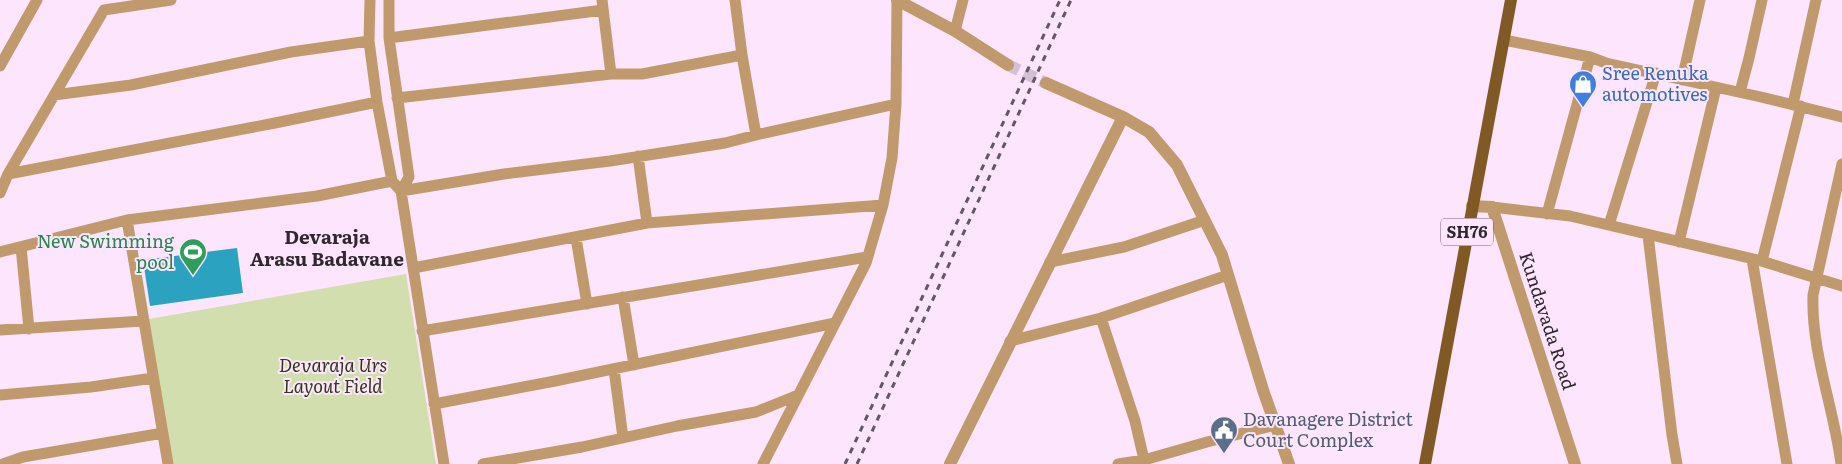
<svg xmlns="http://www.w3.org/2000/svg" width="1842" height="464" viewBox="0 0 1842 464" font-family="Literata,serif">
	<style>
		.green { fill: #d2dead }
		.water { fill: #2ca2c1 }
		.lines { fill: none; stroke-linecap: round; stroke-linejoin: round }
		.tertiary-tunnel { stroke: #d4c0d4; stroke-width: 12; stroke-dasharray: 12 6; stroke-linecap: butt }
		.minor { stroke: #c09a6c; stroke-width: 11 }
		.tertiary { stroke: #c09a6c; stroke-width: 12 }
		.primary { stroke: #815924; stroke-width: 12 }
		.rail { stroke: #645764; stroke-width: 3; stroke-dasharray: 6 6; stroke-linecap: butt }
		.labels { text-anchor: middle; stroke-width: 4; stroke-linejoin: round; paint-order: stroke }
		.shield { fill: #fde6fd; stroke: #6e606e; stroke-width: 1 }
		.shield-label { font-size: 16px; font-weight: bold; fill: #302730 }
		.shop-label { font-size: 18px; fill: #366cbe; stroke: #fde6fd; text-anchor: start }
		.leisure-label { font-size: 18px; fill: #27864d; stroke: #fde6fd; text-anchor: end }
		.street-label { font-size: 18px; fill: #302730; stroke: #fde6fd }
		.park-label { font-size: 18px; font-style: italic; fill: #313815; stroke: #fde6fd }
		.service-label { font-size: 18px; fill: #4e5e75; stroke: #fde6fd; text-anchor: start }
		.neighbourhood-label { font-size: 19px; font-weight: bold; fill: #302730; stroke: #fde6fd }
	</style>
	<rect width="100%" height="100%" fill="#fde6fd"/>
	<path class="green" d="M406 274 436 464H172L149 319Z"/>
	<path class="water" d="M237 248 243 293 150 306 143 260Z"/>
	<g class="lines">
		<path class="tertiary-tunnel" d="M1008 65 1046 83"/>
		<path class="minor" d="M370 0 369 41 377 102 392 181 401 191 504 174 610 161 725 143 756 135 896 104
			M389 0V38L409 177 401 191 444 464
			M955 31 963 0
			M389 38 603 10
			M1504 40 1590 57 1606 63 1761 97 1842 117
			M742 55 756 135
			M0 66 37 0
			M611 74H642L742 55 735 0
			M1682 80 1700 0
			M1740 92 1749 58 1762 0
			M54 95 131 85 291 52 369 41
			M397 98 611 74 602 0
			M1793 104 1816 0
			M638 156 647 223
			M8 174 275 123 377 102
			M0 193 8 174 104 10 171 0
			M1492 207 1570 216 1758 260 1842 286
			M1547 214 1590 57
			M1609 225 1656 73
			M1648 235 1672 435 1677 464
			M576 238 587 304
			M1679 242 1716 88
			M21 247 29 329
			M0 252 127 220
			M1752 259 1787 464
			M1762 261 1801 106
			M1050 262 1124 247 1205 220
			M413 268 647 223 883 205
			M623 297 634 365
			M0 330 143 321
			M422 331 867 257
			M1010 341 1101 318
			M614 369 623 438
			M0 395 91 387 153 378
			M434 404 555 381 835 323
			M3 464 23 457 163 433
			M168 464 127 220 317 196 392 181
			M483 464 582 447 677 426 756 412 798 395
			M763 464 866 263 883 205 892 158 896 104 897 0
			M1118 464 1144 460 1207 442 1275 425
			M1145 464 1135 421 1101 318 1228 275
			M1841 464C1834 408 1811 352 1813 295L1842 164"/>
		<path class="tertiary" d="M897 0 955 31 1008 65
			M1046 83 1123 117 1149 132 1177 165 1222 255 1263 390 1289 464
			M1472 206 1492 207 1575 464
			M950 464 1123 117"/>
		<path class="primary" d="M1425 464 1511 0"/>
		<path class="rail" d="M845 464 1060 0
			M857 464 1071 0"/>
	</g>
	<defs>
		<g id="shop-pin" transform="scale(1.4375)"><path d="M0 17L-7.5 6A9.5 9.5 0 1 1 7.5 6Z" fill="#3f7fe0" stroke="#fde6fd"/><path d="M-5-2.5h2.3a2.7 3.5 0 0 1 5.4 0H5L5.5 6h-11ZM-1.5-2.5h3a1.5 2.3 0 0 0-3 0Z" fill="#fff"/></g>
		<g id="stadium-pin" transform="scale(1.4375)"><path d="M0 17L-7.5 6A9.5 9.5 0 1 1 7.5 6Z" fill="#2e9e5b" stroke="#fde6fd"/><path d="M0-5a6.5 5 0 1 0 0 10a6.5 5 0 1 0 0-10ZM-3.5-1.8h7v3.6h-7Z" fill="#fff"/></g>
		<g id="civic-pin" transform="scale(1.4375)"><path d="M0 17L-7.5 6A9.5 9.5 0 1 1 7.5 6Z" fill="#5c6f8a" stroke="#fde6fd"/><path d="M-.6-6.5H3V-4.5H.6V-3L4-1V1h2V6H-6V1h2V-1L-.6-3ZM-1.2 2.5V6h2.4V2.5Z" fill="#fff"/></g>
	</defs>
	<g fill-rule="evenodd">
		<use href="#shop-pin" x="1583" y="84"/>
		<use href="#stadium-pin" x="193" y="252"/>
		<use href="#civic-pin" x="1224" y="430"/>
	</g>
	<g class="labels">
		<rect class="shield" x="1441" y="218.5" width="52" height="27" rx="4"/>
		<g class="shield-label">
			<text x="1467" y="238">SH76</text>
		</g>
		<g class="shop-label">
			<text x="1602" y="80">Sree Renuka<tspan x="1602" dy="21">automotives</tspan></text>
		</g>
		<g class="leisure-label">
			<text x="174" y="248">New Swimming<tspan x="174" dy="21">pool</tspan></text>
		</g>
		<g class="street-label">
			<text transform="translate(1547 321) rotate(72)" y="6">Kundavada Road</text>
		</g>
		<g class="park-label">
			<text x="333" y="372">Devaraja Urs<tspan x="333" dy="21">Layout Field</tspan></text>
		</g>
		<g class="service-label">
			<text x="1243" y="426">Davanagere District<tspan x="1243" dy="21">Court Complex</tspan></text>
		</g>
		<g class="neighbourhood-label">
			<text x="327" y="244">Devaraja<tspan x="327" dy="22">Arasu Badavane</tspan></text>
		</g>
	</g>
</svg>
